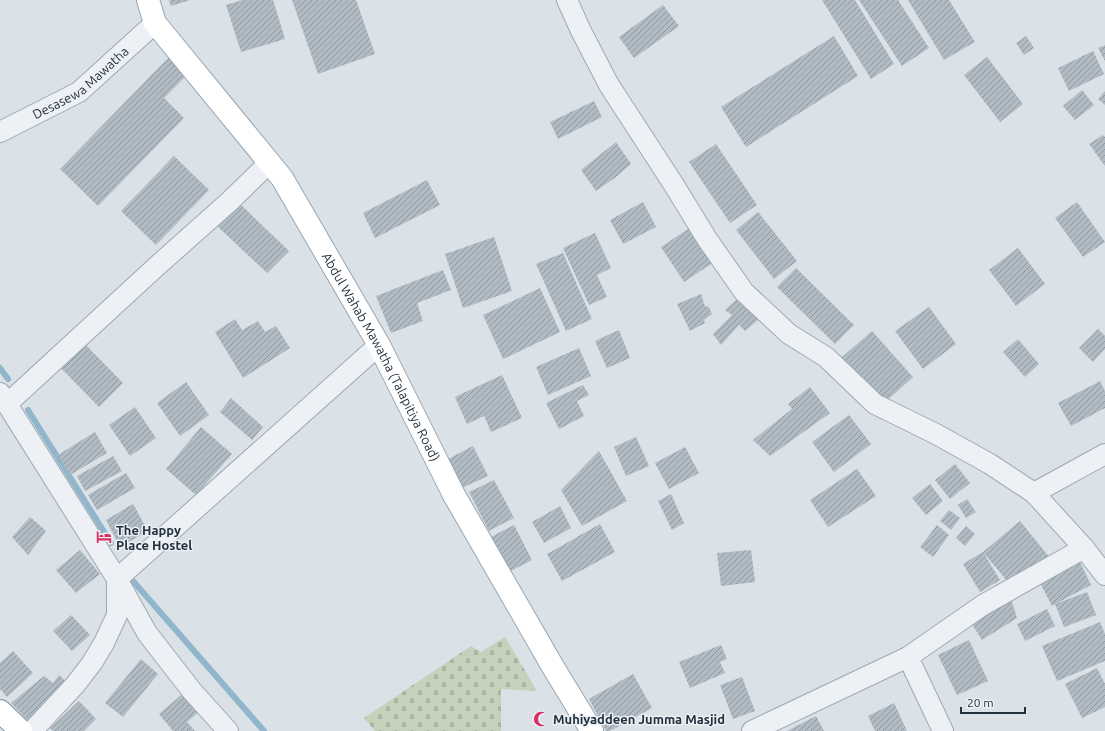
<svg xmlns="http://www.w3.org/2000/svg" width="1105" height="731" viewBox="0 0 1105 731" font-family="Ubuntu,sans-serif">
	<style>
		.cemetery { fill: url(#cemetery-stones) }
		.lines { fill: none; stroke-linecap: round; stroke-linejoin: round }
		.stream { stroke: #91b6cb; stroke-width: 6 }
		.building { fill: url(#building-hatch) }
		.street-casing { stroke: #9fa9b1; stroke-width: 22 }
		.primary-casing { stroke: #99a7b3; stroke-width: 24 }
		.highway-casing { stroke: #81919f; stroke-width: 24 }
		.street { stroke: #edf1f5; stroke-width: 20 }
		.primary { stroke: #fff; stroke-width: 22 }
		.highway { stroke: #fff; stroke-width: 22 }
		.labels { text-anchor: middle; stroke-width: 3; stroke-linejoin: round; paint-order: stroke }
		.street-label { font-size: 13px; fill: #23313e; stroke: #eaf0f5 }
		.poi-label { font-size: 13px; font-weight: bold; fill: #23313e; stroke: #eaf0f5; text-anchor: start }
	</style>
	<defs>
		<pattern id="cemetery-stones" width="16" height="16" patternUnits="userSpaceOnUse"><rect width="16" height="16" fill="#c4d2bb"/><path d="M2 7V4a2 2 0 0 1 4 0v3zM10 15v-3a2 2 0 0 1 4 0v3z" fill="#a8b5a2"/></pattern>
		<pattern id="building-hatch" width="6" height="6" patternUnits="userSpaceOnUse"><rect width="6" height="6" fill="#b1bbc4"/><path d="M-1 1l2-2M0 6l6-6M5 7l2-2" fill="none" stroke="#9099a1"/></pattern>
	</defs>
	<rect width="100%" height="100%" fill="#dae1e7"/>
	<path class="cemetery" d="M505 637 537 691 501 689V731H375L364 718 471 646 481 652Z"/>
	<g class="lines">
		<path class="stream" d="M0 368 8 379
			M28 410 111 543
			M133 581 264 731"/>
	</g>
	<path class="building" d="M169 0H190L171 6Z
		M242 0H273L285 39 241 52 226 5Z
		M292 0H356L375 54 318 74Z
		M822 0H855L894 64 871 79Z
		M859 0H898L929 48 902 66Z
		M908 0H949L975 42 944 60Z
		M663 5 679 26 634 58 619 37Z
		M834 36 858 76 746 147 721 107Z
		M1026 36 1034 48 1024 55 1016 43Z
		M1105 45V61L1098 48Z
		M1093 51 1104 74 1069 91 1058 68Z
		M169 57 187 75 164 98 184 118 98 206 60 169Z
		M987 57 1023 104 1000 122 964 75Z
		M1082 90 1094 105 1075 120 1063 106Z
		M1105 91V105L1098 99Z
		M594 101 602 117 558 139 550 122Z
		M1103 135 1105 137V166L1089 144Z
		M616 142 631 164 616 177 596 191 581 170Z
		M716 144 757 205 730 223 689 162Z
		M174 156 209 190 156 245 121 211Z
		M427 180 440 205 375 238 363 213Z
		M643 202 656 227 623 244 610 220Z
		M1077 202 1105 242 1083 257 1055 218Z
		M239 203 289 251 267 273 217 226Z
		M758 212 797 261 774 279 736 230Z
		M691 227 714 262 684 282 661 247Z
		M595 233 611 268 597 275 607 297 589 305 563 248Z
		M494 237 512 291 463 308 445 254Z
		M1018 248 1045 284 1016 306 989 270Z
		M563 253 592 319 566 331 536 264Z
		M796 268 854 325 835 344 777 287Z
		M443 270 451 290 417 303 423 321 391 333 376 296Z
		M540 288 560 332 503 359 483 315Z
		M701 294 705 306 709 307 712 314 704 320 705 323 690 331 677 304Z
		M739 297 759 319 745 331 739 325 721 345 713 334 732 315 725 310Z
		M929 307 956 344 923 369 895 331Z
		M235 319 242 330 258 321 265 332 276 326 290 348 243 378 215 332Z
		M1098 329 1105 336V349L1093 362 1079 348Z
		M619 330 630 358 607 368 595 341Z
		M872 331 913 377 883 404 841 358Z
		M1018 339 1039 364 1025 377 1003 352Z
		M83 342 123 383 99 407 57 364Z
		M579 348 591 376 548 395 536 367Z
		M502 375 522 418 491 432 484 416 467 424 455 397Z
		M1100 381 1105 391V408L1071 426 1058 403Z
		M186 382 209 415 180 436 157 403Z
		M583 385 589 395 577 401 584 416 559 429 546 403Z
		M810 387 830 413 770 456 753 440 792 409 788 404Z
		M231 398 263 427 252 440 220 412Z
		M135 407 156 438 130 456 109 425Z
		M849 415 871 444 834 472 812 442Z
		M201 427 232 454 196 495 166 469Z
		M95 432 107 453 70 475 58 455Z
		M636 437 649 466 626 476 614 447Z
		M473 446 488 476 462 488 448 459Z
		M685 447 699 473 669 489 655 463Z
		M599 451 627 501 582 526 561 490Z
		M113 456 122 471 85 491 77 476Z
		M955 464 970 483 950 499 935 480Z
		M857 469 876 496 828 527 810 500Z
		M126 473 135 488 97 510 88 495Z
		M494 480 514 518 489 531 469 492Z
		M930 484 943 501 926 515 912 498Z
		M671 494 684 523 672 530 658 501Z
		M967 499 976 512 966 518 958 505Z
		M133 504 148 531 120 547 106 520Z
		M560 506 571 528 544 543 532 522Z
		M949 510 960 518 951 530 940 521Z
		M30 517 46 531 28 555 12 537Z
		M1020 521 1050 558 1013 588 983 552Z
		M600 524 615 552 562 581 547 554Z
		M514 525 532 560 509 572 491 537Z
		M937 525 949 535 933 557 920 547Z
		M966 526 975 534 965 546 956 538Z
		M80 550 100 574 76 593 56 570Z
		M751 550 755 582 721 586 717 553Z
		M983 552 1000 580 980 592 963 564Z
		M1078 558 1091 585 1055 604 1087 592 1096 615 1064 627 1055 604 1052 606 1038 579Z
		M1009 593 1017 618 982 640 968 618Z
		M1047 609 1055 626 1025 641 1017 624Z
		M71 615 90 635 72 651 53 631Z
		M1100 622 1105 634V661L1057 681 1042 646Z
		M969 640 988 681 957 695 938 655Z
		M721 645 727 659 720 662 725 673 690 688 679 662Z
		M13 651 33 673 7 697 0 689V663Z
		M141 659 158 674 123 717 105 703Z
		M1097 668 1105 684V707L1082 718 1065 684Z
		M633 674 652 708 610 731H606L589 699Z
		M59 675 69 684 32 725 11 703 44 676 53 683Z
		M742 677 755 711 733 719 720 685Z
		M186 691 202 709 187 722 195 731H173L159 714Z
		M79 701 96 719 84 731H53L50 728Z
		M894 703 907 731H875L868 716Z
		M816 716 824 731H787Z"/>
	<g class="lines">
		<g class="street-casing">
			<g id="street">
				<path d="M567 0 581 31 609 85 674 185 707 239 744 292 789 334 826 357 875 404 936 434 990 464 1034 493 1084 548 1105 575"/>
				<path id="s1" d="M0 132 79 92 155 23"/>
				<path d="M0 393 117 579V615L104 643 92 663 75 685 32 731"/>
				<path d="M7 404 157 266 230 201 270 162"/>
				<path d="M1034 493 1105 454"/>
				<path d="M908 657 943 731"/>
				<path d="M228 731 192 691 147 633 117 579 379 345"/>
				<path d="M752 731 908 657 983 605 1084 548"/>
			</g>
		</g>
		<g class="primary-casing">
			<g id="primary">
				<path id="s2" d="M148 0 155 23 282 178 379 345 454 495 553 667 592 731"/>
			</g>
		</g>
		<g class="highway-casing">
			<path id="highway" d="M0 711 21 731"/>
		</g>
		<use href="#street" class="street"/>
		<use href="#primary" class="primary"/>
		<use href="#highway" class="highway"/>
	</g>
	<defs>
		<g id="hotel-bare" transform="scale(1.2)"><path d="M-6-4.5h1.5V1H6V5H4.5V3h-9V5H-6ZM-4 0a1.8 1.8 0 1 1 3.6 0ZM.5 0V-2.5h3Q6-2.5 6 0Z" fill="#da3163" stroke="#eaf0f5" stroke-width="2.5" paint-order="stroke"/></g>
		<g id="mosque-bare" transform="scale(1.2)"><path d="M3.5-4.9A6 6 0 1 0 3.5 4.9A5 5 0 1 1 3.5-4.9Z" fill="#da3163" stroke="#eaf0f5" stroke-width="2.5" paint-order="stroke"/></g>
	</defs>
	<g fill-rule="evenodd">
		<use href="#hotel-bare" x="104" y="537"/>
		<use href="#mosque-bare" x="541" y="719"/>
	</g>
	<g class="labels">
		<g class="street-label">
			<text dy="5" stroke="none"><textPath href="#s1" startOffset="95">Desasewa Mawatha</textPath></text>
			<text dy="5" stroke="none"><textPath href="#s2" startOffset="429">Abdul Wahab Mawatha (Talapitiya Road)</textPath></text>
		</g>
		<g class="poi-label">
			<text x="116" y="535">The Happy<tspan x="116" dy="15">Place Hostel</tspan></text>
			<text x="553" y="724">Muhiyaddeen Jumma Masjid</text>
		</g>
	</g>
	<path d="M961 707v6h64v-6" fill="none" stroke="#23313e" stroke-width="2"/>
	<text x="967" y="707" font-size="12" fill="#23313e" stroke="#eaf0f5" stroke-width="3" paint-order="stroke">20 m</text>
</svg>
